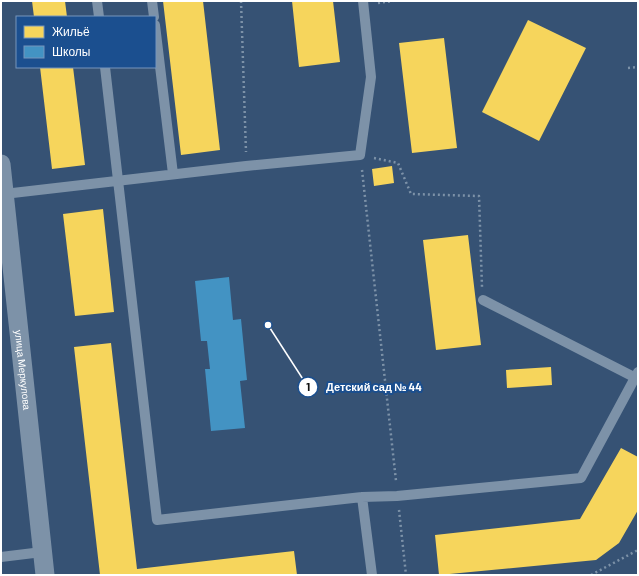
<svg xmlns="http://www.w3.org/2000/svg" width="639" height="576" viewBox="0 0 639 576" font-family="Barlow,sans-serif">
	<style>
		.homes { fill: #f6d55c }
		.schools { fill: #4393c3 }
		.lines { fill: none; stroke-linecap: round; stroke-linejoin: round }
		.path { stroke: #7d92a8; stroke-width: 2.5; stroke-dasharray: 2 3; stroke-linecap: butt }
		.lane { stroke: #7d92a8; stroke-width: 10 }
		.street { stroke: #7d92a8; stroke-width: 19 }
		.labels { text-anchor: middle; stroke-width: 4; stroke-linejoin: round; paint-order: stroke }
		.street-label { font-size: 10px; fill: #fff; stroke: #1b4f8f }
		.leader { fill: none; stroke: #fff; stroke-width: 1.5 }
		.callout-dot { fill: #fff; stroke: #1b4f8f; stroke-width: 1.5 }
		.mark-label { font-size: 12px; text-anchor: middle; font-weight: bold; fill: #111 }
		.callout-label { font-size: 11px; text-anchor: middle; font-weight: bold; fill: #fff; stroke: #1b4f8f; stroke-width: 4; stroke-linejoin: round; paint-order: stroke }
	</style>
	<rect width="100%" height="100%" fill="#365274"/>
	<path class="homes" d="M32 1H65L67 17H34Z
		M163 1H203L220 150 181 155Z
		M292 1H333L340 62 299 67Z
		M528 20 586 48 539 141 482 112Z
		M444 38 457 148 412 153 399 43Z
		M40 67H73L85 165 52 169Z
		M392 166 394 183 374 186 372 169Z
		M103 209 114 312 75 316 63 214Z
		M468 235 481 345 436 350 423 240Z
		M111 343 137 569 294 551 297 575H100L74 347Z
		M551 367 552 385 507 388 506 370Z
		M621 448 638 457V510L619 543 596 560 439 575 435 535 580 519Z"/>
	<path class="schools" d="M229 277 233 320 241 319 247 380 240 381 245 428 211 431 205 369H210L207 341H201L195 281Z"/>
	<g class="lines">
		<path class="path" d="M241 1 246 152
			M378 3 393 1
			M628 68 638 67
			M374 158 398 163 411 194 479 196 482 287
			M362 170 396 481
			M399 510 406 575
			M591 575 638 550"/>
		<path class="lane" d="M97 1 99 17
			M152 1 154 17
			M155 25 173 174
			M105 67 157 520 362 497 397 496 581 478 638 372
			M4 194 246 166 360 155 371 77 363 1
			M483 300 638 379
			M362 497 372 575
			M1 557 42 552"/>
		<path class="street" id="s1" d="M1 164 45 575"/>
	</g>
	<g class="labels">
		<g class="street-label">
			<text dy="4" stroke="none"><textPath href="#s1" startOffset="207">улица Меркулова</textPath></text>
		</g>
	</g>
	<path class="leader" d="M268 325L308 387"/>
	<g class="callout-dot">
		<circle cx="268" cy="325" r="4"/>
		<circle cx="308" cy="387" r="10"/>
	</g>
	<g class="mark-label">
		<text x="308" y="391">1</text>
	</g>
	<g class="callout-label">
		<text x="374" y="391">Детский сад № 44</text>
	</g>
	<rect width="639" height="576" fill="none" stroke="#ffffff" stroke-width="4"/>
	<rect x="16" y="16" width="140" height="52" fill="#1b4f8f" stroke="#7695bc"/>
	<rect x="24" y="26" width="20" height="12" fill="#f6d55c" stroke="#7695bc"/>
	<text x="52" y="36" font-size="12" fill="#ffffff">Жильё</text>
	<rect x="24" y="46" width="20" height="12" fill="#4393c3" stroke="#7695bc"/>
	<text x="52" y="56" font-size="12" fill="#ffffff">Школы</text>
</svg>
